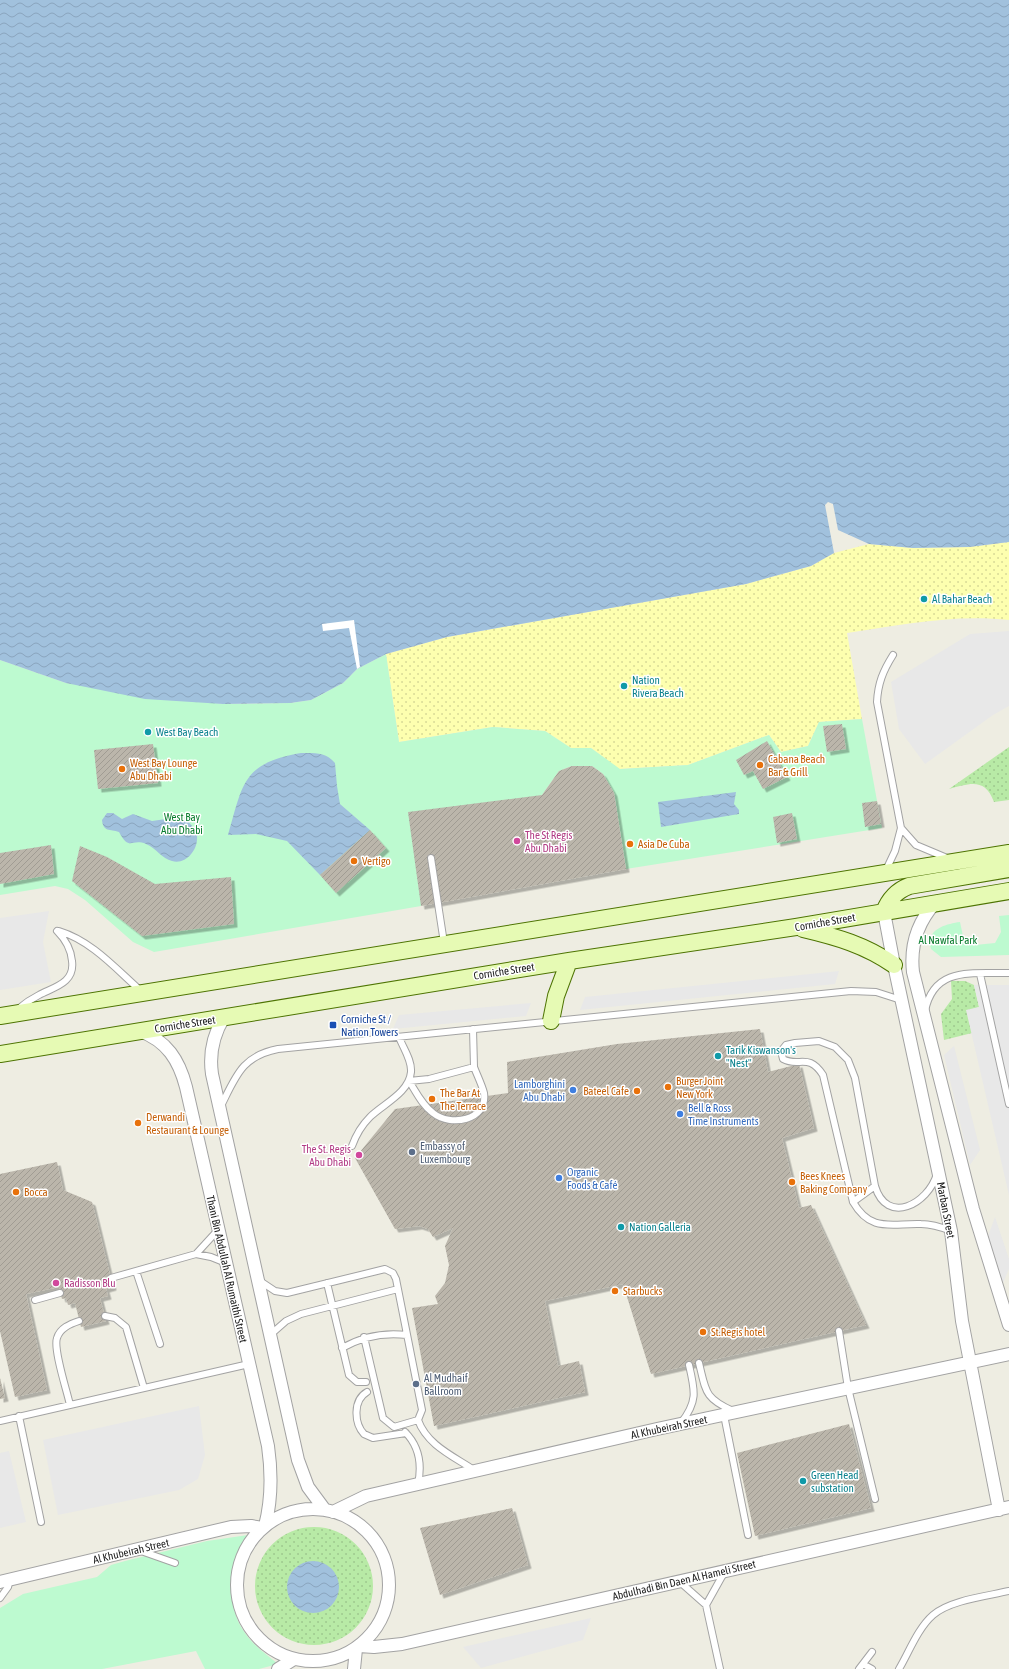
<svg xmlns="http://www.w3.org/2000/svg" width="1009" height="1669" viewBox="0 0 1009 1669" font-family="'Asap Condensed',sans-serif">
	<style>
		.grass { fill: url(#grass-dots) }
		.sand { fill: url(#sand-dots) }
		.park { fill: #bdfad0 }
		.parking { fill: #e8e8e8 }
		.water { fill: url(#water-waves) }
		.pier { fill: #fff }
		.building { fill: url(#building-hatch); filter: url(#shadow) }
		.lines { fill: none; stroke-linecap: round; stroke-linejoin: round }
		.lane-casing { stroke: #a3a3a3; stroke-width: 8 }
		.street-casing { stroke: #a3a3a3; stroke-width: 14 }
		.secondary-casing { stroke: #4e7403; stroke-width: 18 }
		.lane { stroke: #fff; stroke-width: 6 }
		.street { stroke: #fff; stroke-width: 12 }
		.secondary { stroke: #e6fab4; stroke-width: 16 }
		.culture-dot { fill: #0f9aa8; stroke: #fff; stroke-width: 1.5 }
		.food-dot { fill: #e8710a; stroke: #fff; stroke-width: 1.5 }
		.hotel-dot { fill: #d1479c; stroke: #fff; stroke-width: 1.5 }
		.transit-dot { fill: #1a4fb4; stroke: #fff; stroke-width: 1.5 }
		.shop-dot { fill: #3f7fe0; stroke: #fff; stroke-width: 1.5 }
		.service-dot { fill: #5c6f8a; stroke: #fff; stroke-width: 1.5 }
		.labels { text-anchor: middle; stroke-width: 3; stroke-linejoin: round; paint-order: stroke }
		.culture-label { font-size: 11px; fill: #0d838f; stroke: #fff; text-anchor: start }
		.food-label { font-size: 11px; fill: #c56008; stroke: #fff; text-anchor: start }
		.park-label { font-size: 11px; fill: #097c2d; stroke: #fff }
		.hotel-label { font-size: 11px; fill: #b23c85; stroke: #fff; text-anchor: start }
		.street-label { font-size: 11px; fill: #1c1c1c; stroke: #fff }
		.transit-label { font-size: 11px; fill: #164399; stroke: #fff; text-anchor: start }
		.shop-label { font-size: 11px; fill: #366cbe; stroke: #fff; text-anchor: start }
		.service-label { font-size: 11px; fill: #4e5e75; stroke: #fff; text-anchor: start }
	</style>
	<defs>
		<pattern id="grass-dots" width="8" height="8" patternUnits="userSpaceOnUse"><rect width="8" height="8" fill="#b8eaa6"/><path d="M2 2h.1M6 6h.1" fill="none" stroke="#9ec88e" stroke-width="1.8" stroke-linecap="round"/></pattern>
		<pattern id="sand-dots" width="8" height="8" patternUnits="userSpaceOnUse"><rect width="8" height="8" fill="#fdffaf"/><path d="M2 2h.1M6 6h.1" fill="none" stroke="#d8da96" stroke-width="1.8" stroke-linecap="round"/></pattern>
		<pattern id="water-waves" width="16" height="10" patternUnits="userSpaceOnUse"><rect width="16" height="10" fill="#a1c1dd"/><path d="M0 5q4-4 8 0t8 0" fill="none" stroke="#8aa5bd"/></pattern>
		<pattern id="building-hatch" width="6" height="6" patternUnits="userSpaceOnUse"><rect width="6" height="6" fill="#bbb6ab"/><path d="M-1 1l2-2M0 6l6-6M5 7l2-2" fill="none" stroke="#a09c93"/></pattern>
		<filter id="shadow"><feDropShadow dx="3.5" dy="3.5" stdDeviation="0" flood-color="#0004"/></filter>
	</defs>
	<rect width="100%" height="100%" fill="#eeede2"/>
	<path class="grass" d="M1009 747V800L994 802C985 778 971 783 949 789Z
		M951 981H965L974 985 979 1007 967 1011 972 1033 944 1040 941 1014 952 999Z
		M255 1586a59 59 0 1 1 118 0a59 59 0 1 1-118 0Z"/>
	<path class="sand" d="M1009 542V620C954 614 901 625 847 633L862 719 819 722 808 746 781 752 769 735 688 765 619 769 591 748H571L545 731 493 727 399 742 386 654 447 637 746 584 811 566 834 553 869 544 913 548 969 547Z"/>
	<path class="park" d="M386 654 399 742 493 727 545 731 571 748H591L620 769 688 765 769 735 781 752 808 746 819 722 862 719 882 828 626 869 614 793 603 774 592 766H572L559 771 542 795 421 906 154 952 133 942 85 900 68 889 55 886 0 895V660L66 683 223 704 290 703 311 700 343 683 357 669Z
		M1009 915V955L941 957 931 949C925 929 946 924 960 922L963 936 975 945 995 943 1001 932 999 916Z
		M248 1535C232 1565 223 1602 245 1633 253 1645 267 1655 278 1664L259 1669H205L196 1651 102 1669H0V1608L23 1594 97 1577 111 1565 125 1561 207 1541Z"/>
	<path class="parking" d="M1009 631V706L993 715 925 764 899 729 891 682 970 634Z
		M49 911 43 942 51 982 0 990V918Z
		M839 971 835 984 580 1010 585 997Z
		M974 985H1009V1195L966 1010 979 1007Z
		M531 1003 526 1016 393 1029 399 1015Z
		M954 1046 980 1150 970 1165 944 1055Z
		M995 1217 1009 1259V1269L1003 1283 988 1236Z
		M199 1406 205 1455 198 1479 179 1490 58 1515 43 1440Z
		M9 1451 26 1522 0 1528V1453Z
		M591 1618 583 1640 481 1668 463 1647Z"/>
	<path class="water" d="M0 0H1009V542L969 547 913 548 869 544 838 530 833 504 828 502 825 505 834 553 811 566 746 584 447 637 386 654 357 669 343 683 311 700 290 703 223 704 145 699 66 683 0 660Z
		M301 753C315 753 326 752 335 763L337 786 340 804 370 830 320 875 287 841 256 834 228 835C243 784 242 763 301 753Z
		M736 792 734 804 739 810V814L661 827 658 802Z
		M107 813H113L122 819 133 814 152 821 173 818 187 820C192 826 198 832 197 839 197 851 185 865 172 861 162 859 156 848 146 844 131 838 130 852 119 832 110 829 103 832 102 820Z
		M287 1587a26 26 0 1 1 52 0a26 26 0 1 1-52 0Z"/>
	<path class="pier" d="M354 620 360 667 357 669 349 628 323 631 322 624Z"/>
	<path class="building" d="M842 724 846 749 827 752 823 726Z
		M767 741 787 777 763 789 753 771 744 775 736 760Z
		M153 744 158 783 98 789 94 750Z
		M572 766H592L603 774 614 793 626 869 421 906 408 812 542 795 559 771Z
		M877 801 881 824 865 827 862 803Z
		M792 813 797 839 777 843 773 817Z
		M370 830 386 848 336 893 320 875Z
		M51 845 54 874 0 884V853Z
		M80 846 107 857 155 884 231 877 234 924 142 936 72 881Z
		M760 1029 768 1072 799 1064 814 1128 782 1138 799 1208 811 1205 866 1325 651 1374 623 1284 545 1301 558 1366 579 1361 585 1392 434 1426 412 1308 438 1304 435 1296 445 1283 449 1265 445 1246 453 1228 433 1237 428 1229 419 1226 395 1229 355 1158 395 1109 508 1093 507 1062 617 1044Z
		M57 1162 63 1190 92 1202 113 1287 106 1289 108 1296 100 1298 106 1321 81 1327 75 1303 68 1305 66 1298 62 1299 59 1287 26 1294 47 1390 15 1397 0 1331V1174Z
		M0 1378 5 1398 0 1399Z
		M849 1424 871 1508 755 1536 737 1453Z
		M512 1508 528 1565 440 1595 420 1528Z"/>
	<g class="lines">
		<g class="lane-casing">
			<path id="lane" d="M901 828 916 845 947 858
				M431 858 444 943
				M886 870 895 851 901 828 877 702C878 683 883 671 893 655
				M59 931C92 941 116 969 141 991
				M980 974 1009 1104
				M18 1009C24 1004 31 999 39 995 54 987 75 983 72 961 71 949 66 940 57 931
				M925 1011C934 966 972 974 1009 973
				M473 1029 474 1067 429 1079 409 1081C416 1092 422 1105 433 1113 450 1127 488 1121 484 1093 482 1085 477 1075 474 1067
				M221 1106C236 1076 242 1056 278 1049L851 991 876 992 901 1000
				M352 1146C356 1135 362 1125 370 1117 383 1104 409 1093 411 1072 412 1060 403 1048 399 1037
				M937 1174C928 1204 887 1226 875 1186L855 1078 848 1060 835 1047 819 1041 795 1043 786 1045 781 1051 783 1059C799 1068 808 1052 823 1075L853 1202C871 1233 891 1223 921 1224 932 1224 941 1227 951 1231
				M853 1202 875 1186
				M196 1254 218 1230
				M136 1271 160 1344
				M111 1278 196 1254 211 1257 226 1263
				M260 1281 275 1291 287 1293 385 1269 393 1273 396 1279 422 1410 418 1420 394 1427 383 1418 364 1337
				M327 1283 349 1375 357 1382H366
				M35 1300 60 1293
				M105 1316 115 1318 126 1327 144 1388
				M839 1331 848 1388 875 1499
				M270 1335 286 1321 301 1314 398 1289
				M342 1348C363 1336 383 1332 407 1335
				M699 1363C706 1391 704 1398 733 1411
				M367 1392C353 1400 354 1423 364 1434L373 1438 406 1433
				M70 1405C67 1391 53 1349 57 1338 60 1328 70 1324 79 1321
				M724 1415 748 1535
				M19 1416 41 1522
				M418 1420C427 1445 453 1456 474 1470
				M0 1421 249 1364
				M681 1423C698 1401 695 1391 689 1365
				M405 1432C419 1446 422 1465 418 1484
				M141 1551 175 1563
				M680 1582 706 1605 720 1669
				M0 1598 8 1587 10 1579
				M706 1605 725 1571
				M863 1664 872 1669
				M859 1669 872 1652
				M899 1669C909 1652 918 1628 933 1615 950 1600 988 1596 1009 1591"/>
		</g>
		<g class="street-casing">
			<path id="street" d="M935 903C917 923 910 945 913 972L973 1209 1009 1325
				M884 912 894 965 951 1231 962 1321 999 1510
				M224 1017C213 1035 209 1053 212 1074L298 1460 308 1487 325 1510
				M140 1031C167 1041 179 1060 186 1087L268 1446C272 1474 272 1499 265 1526
				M237 1585a76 76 0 1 1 152 0a76 76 0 1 1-152 0Z
				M333 1512 366 1496 657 1429 1009 1354
				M0 1582 231 1527 251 1526 262 1528
				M359 1646 374 1647 402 1644 1009 1507
				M278 1669 294 1659
				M354 1669 356 1649"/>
		</g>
		<g class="secondary-casing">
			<path id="secondary" d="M884 912C889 899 896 891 909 886L1009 869
				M803 929C837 937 865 945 894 965
				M0 1016 1009 853
				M551 1021 556 996 569 961
				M0 1054 569 961 796 927 1009 891"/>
		</g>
		<use href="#lane" class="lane"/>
		<use href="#street" class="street"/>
		<use href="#secondary" class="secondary"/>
	</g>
	<g class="culture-dot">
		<circle cx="924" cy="599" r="4"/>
		<circle cx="624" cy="686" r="4"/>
		<circle cx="148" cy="732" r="4"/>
		<circle cx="718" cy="1056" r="4"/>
		<circle cx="621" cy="1227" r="4"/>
		<circle cx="803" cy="1481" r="4"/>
	</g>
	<g class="food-dot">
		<circle cx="760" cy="765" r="4"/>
		<circle cx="122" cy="769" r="4"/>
		<circle cx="630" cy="844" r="4"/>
		<circle cx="354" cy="861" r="4"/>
		<circle cx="668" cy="1087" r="4"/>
		<circle cx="637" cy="1091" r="4"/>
		<circle cx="432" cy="1099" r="4"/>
		<circle cx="138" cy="1123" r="4"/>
		<circle cx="792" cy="1182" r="4"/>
		<circle cx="16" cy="1192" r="4"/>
		<circle cx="615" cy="1291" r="4"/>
		<circle cx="703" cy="1332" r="4"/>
	</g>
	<g class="hotel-dot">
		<circle cx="517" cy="841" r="4"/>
		<circle cx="359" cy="1155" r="4"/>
		<circle cx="56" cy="1283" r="4"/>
	</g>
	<rect class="transit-dot" x="329" y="1021" width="8" height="8" rx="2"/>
	<g class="shop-dot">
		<circle cx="573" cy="1090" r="4"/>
		<circle cx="680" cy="1114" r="4"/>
		<circle cx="559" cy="1178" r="4"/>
	</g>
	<g class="service-dot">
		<circle cx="412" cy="1152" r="4"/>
		<circle cx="416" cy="1384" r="4"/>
	</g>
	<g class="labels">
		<g class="culture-label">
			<text x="932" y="603">Al Bahar Beach</text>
			<text x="632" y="684">Nation<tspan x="632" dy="13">Rivera Beach</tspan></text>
			<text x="156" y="736">West Bay Beach</text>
			<text x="726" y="1054">Tarik Kiswanson's<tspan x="726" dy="13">"Nest"</tspan></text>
			<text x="629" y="1231">Nation Galleria</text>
			<text x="811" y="1479">Green Head<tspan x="811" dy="13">substation</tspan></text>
		</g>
		<g class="food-label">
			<text x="768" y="763">Cabana Beach<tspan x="768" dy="13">Bar &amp; Grill</tspan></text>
			<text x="130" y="767">West Bay Lounge<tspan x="130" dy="13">Abu Dhabi</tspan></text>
			<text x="638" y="848">Asia De Cuba</text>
			<text x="362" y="865">Vertigo</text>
			<text x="676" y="1085">Burger Joint<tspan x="676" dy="13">New York</tspan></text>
			<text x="629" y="1095" text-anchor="end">Bateel Cafe</text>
			<text x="440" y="1097">The Bar At<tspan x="440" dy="13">The Terrace</tspan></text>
			<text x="146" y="1121">Derwandi<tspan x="146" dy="13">Restaurant &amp; Lounge</tspan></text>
			<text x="800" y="1180">Bees Knees<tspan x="800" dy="13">Baking Company</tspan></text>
			<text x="24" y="1196">Bocca</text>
			<text x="623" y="1295">Starbucks</text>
			<text x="711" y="1336">St.Regis hotel</text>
		</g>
		<g class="park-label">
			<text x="182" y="821">West Bay<tspan x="182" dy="13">Abu Dhabi</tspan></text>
			<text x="948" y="944">Al Nawfal Park</text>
		</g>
		<g class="hotel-label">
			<text x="525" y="839">The St Regis<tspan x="525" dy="13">Abu Dhabi</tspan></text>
			<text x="351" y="1153" text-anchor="end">The St. Regis<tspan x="351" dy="13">Abu Dhabi</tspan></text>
			<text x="64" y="1287">Radisson Blu</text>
		</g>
		<g class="street-label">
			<text transform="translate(825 922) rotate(-10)" y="4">Corniche Street</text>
			<text transform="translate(504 971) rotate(-9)" y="4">Corniche Street</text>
			<text transform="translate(185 1024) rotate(-9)" y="4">Corniche Street</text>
			<text transform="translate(946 1210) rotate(79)" y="4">Marban Street</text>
			<text transform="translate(227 1269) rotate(77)" y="4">Thani Bin Abdullah Al Rumaithi Street</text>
			<text transform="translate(669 1427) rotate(-12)" y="4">Al Khubeirah Street</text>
			<text transform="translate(131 1551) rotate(-13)" y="4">Al Khubeirah Street</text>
			<text transform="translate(684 1580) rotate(-13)" y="4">Abdulhadi Bin Daen Al Hameli Street</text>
		</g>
		<g class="transit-label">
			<text x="341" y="1023">Corniche St /<tspan x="341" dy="13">Nation Towers</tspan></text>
		</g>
		<g class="shop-label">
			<text x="565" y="1088" text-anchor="end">Lamborghini<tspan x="565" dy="13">Abu Dhabi</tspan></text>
			<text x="688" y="1112">Bell &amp; Ross<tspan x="688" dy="13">Time Instruments</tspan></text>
			<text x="567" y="1176">Organic<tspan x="567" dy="13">Foods &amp; Café</tspan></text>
		</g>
		<g class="service-label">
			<text x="420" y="1150">Embassy of<tspan x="420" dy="13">Luxembourg</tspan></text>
			<text x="424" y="1382">Al Mudhaif<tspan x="424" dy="13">Ballroom</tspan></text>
		</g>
	</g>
</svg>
